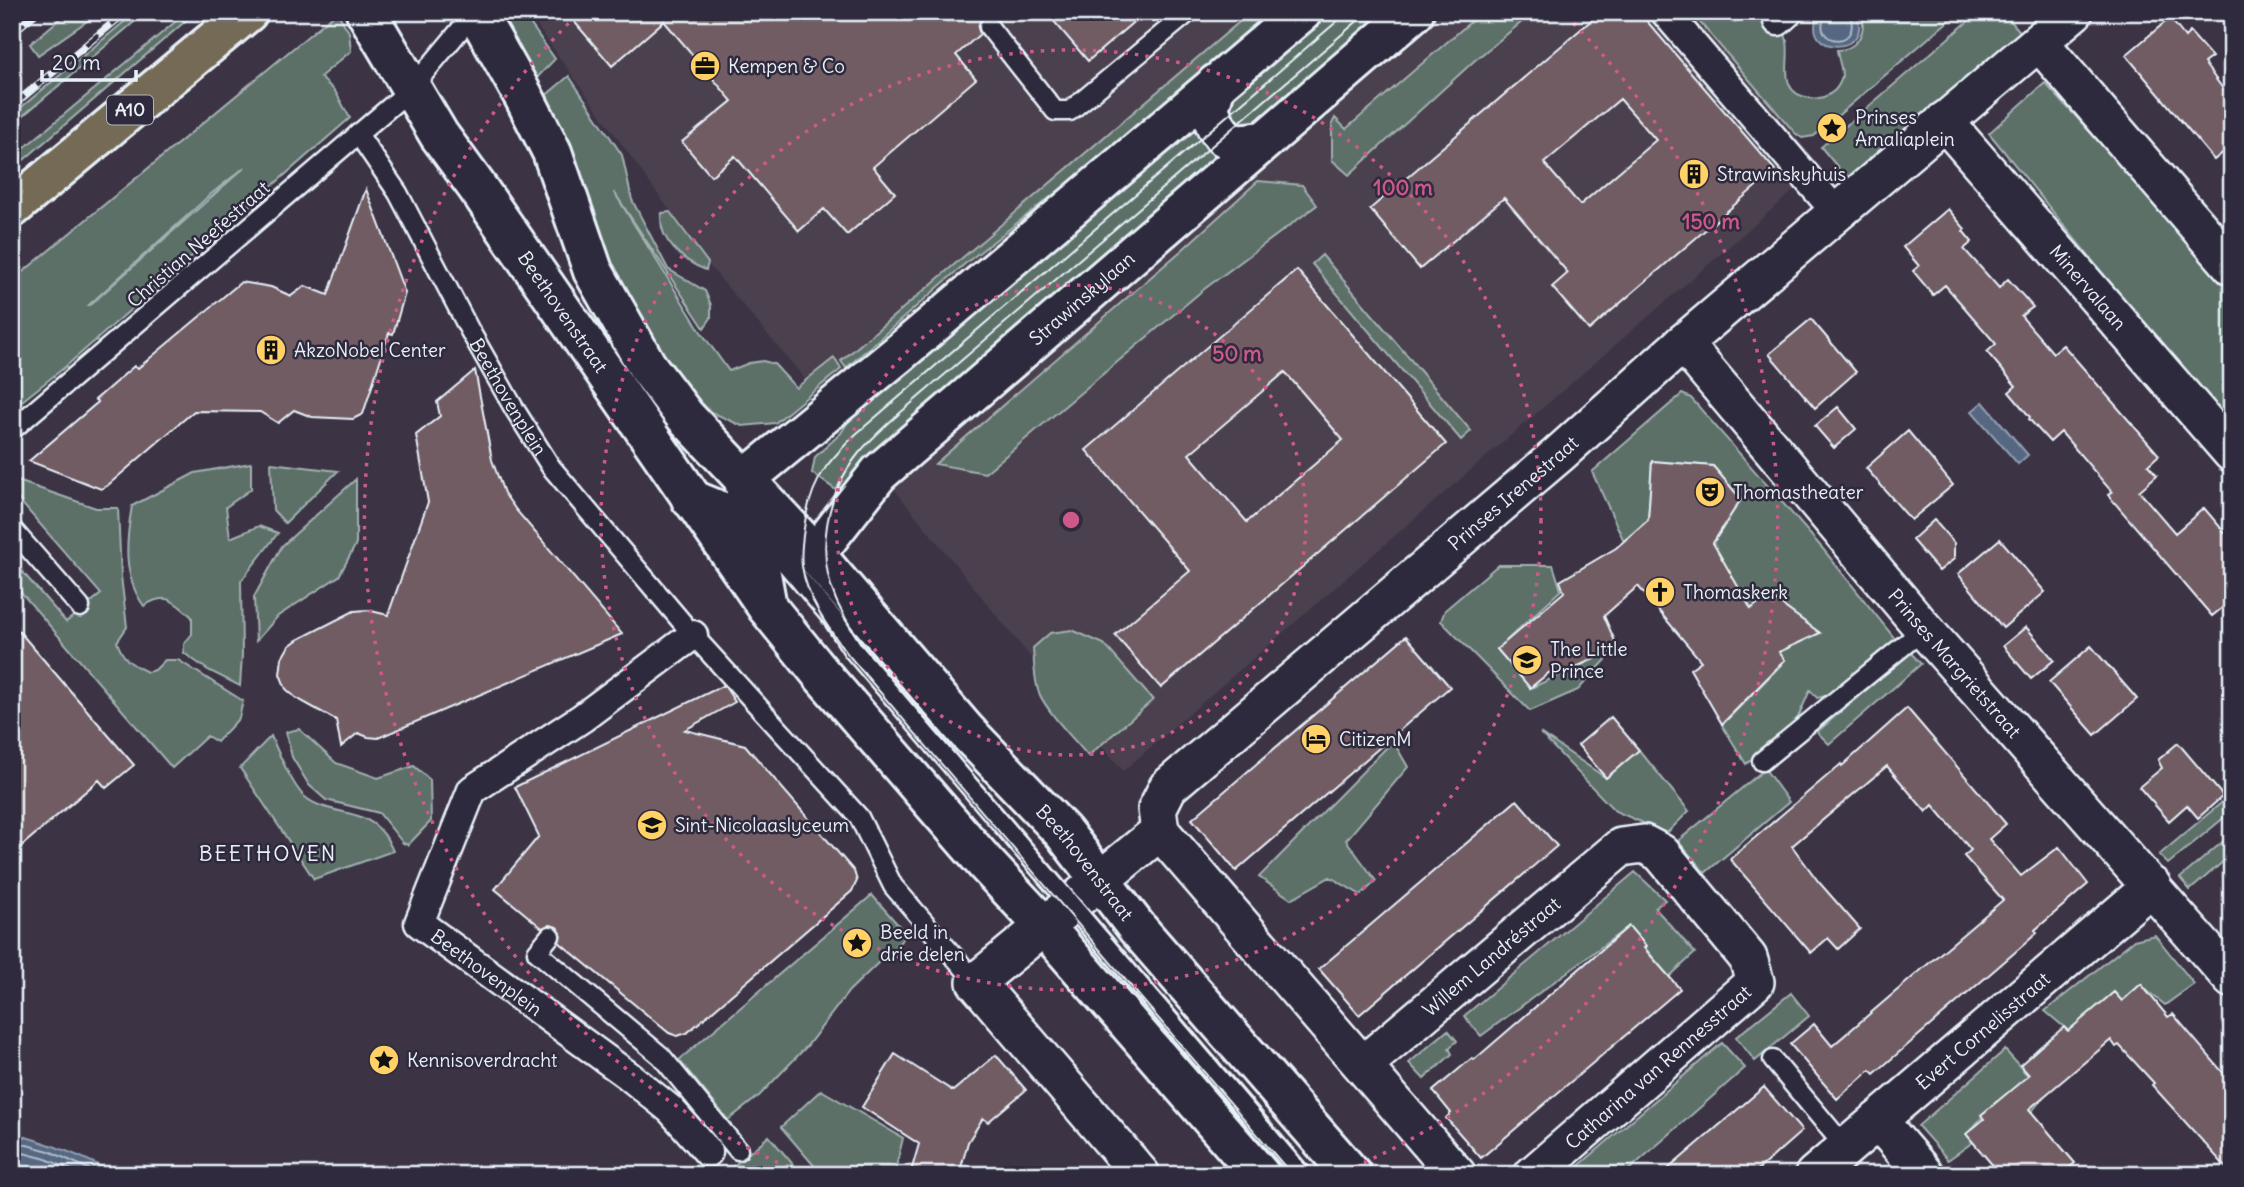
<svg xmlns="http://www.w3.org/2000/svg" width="2244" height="1187" viewBox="0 0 2244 1187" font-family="Delius,sans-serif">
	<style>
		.built { fill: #4c404e }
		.green { fill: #5b6f68; stroke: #a2b0b0; stroke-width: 2; fill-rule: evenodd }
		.water { fill: #566781; stroke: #909eb1; stroke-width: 2 }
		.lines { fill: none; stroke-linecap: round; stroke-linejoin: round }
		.shore { stroke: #aebac8; stroke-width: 2 }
		.building { fill: #725b63; stroke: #e8f1f8; stroke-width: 2; fill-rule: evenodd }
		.service-casing { stroke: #e8f1f8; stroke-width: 23 }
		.pedestrian-casing { stroke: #e8f1f8; stroke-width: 33 }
		.minor-casing { stroke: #e8f1f8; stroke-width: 42 }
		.tertiary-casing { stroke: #e8f1f8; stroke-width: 44 }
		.secondary-casing { stroke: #e8f1f8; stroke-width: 44 }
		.motorway-casing { stroke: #e8f1f8; stroke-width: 44 }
		.service { stroke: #2f2a3d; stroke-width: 18 }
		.pedestrian { stroke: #2f2a3d; stroke-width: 28 }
		.minor { stroke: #2f2a3d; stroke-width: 37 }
		.tertiary { stroke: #2f2a3d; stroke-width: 38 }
		.secondary { stroke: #2f2a3d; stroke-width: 38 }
		.motorway { stroke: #746b55; stroke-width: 38 }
		.tram { stroke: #e8f1f8; stroke-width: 2 }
		.rail-casing { stroke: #e8f1f8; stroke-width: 8 }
		.rail { stroke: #2f2a3d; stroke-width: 5; stroke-dasharray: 16; stroke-linecap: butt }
		.ring { fill: none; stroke: #cd598a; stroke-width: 3.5; stroke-dasharray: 3.5 7 }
		.labels { text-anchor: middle; stroke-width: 5; stroke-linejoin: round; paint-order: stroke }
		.shield { fill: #2f2a3d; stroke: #b0b5c0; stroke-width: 2 }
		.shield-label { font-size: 18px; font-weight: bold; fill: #e8f1f8 }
		.poi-label { font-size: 19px; fill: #e8f1f8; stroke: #2f2a3d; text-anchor: start }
		.street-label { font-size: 19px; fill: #e8f1f8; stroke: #2f2a3d }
		.neighbourhood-label { font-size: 21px; letter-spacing: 2px; fill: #e8f1f8; stroke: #2f2a3d }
		.centre { fill: #cd598a; stroke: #2f2a3d; stroke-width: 3.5 }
		.ring-label { font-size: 21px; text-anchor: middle; font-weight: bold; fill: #cd598a; stroke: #2f2a3d; stroke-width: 5; stroke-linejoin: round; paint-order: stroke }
	</style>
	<rect width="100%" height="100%" fill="#3c3445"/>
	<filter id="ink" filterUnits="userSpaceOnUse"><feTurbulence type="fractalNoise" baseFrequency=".0143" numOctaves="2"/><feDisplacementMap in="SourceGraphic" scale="14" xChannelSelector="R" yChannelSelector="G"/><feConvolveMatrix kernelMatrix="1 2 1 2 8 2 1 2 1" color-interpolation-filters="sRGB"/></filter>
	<g filter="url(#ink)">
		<path class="built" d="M527 12H1692L1821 167 1123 771 800 373 708 264Z"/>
		<path class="green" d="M68 12H100L38 55 30 44Z
			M136 12H146L12 125V115Z
			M187 12H196L12 170V158Z
			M337 12 349 32 351 51 320 77 335 91 350 118 65 367 12 409V281ZM245 167 90 305H89L211 194Z
			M509 12H522L555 59 530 85C519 63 499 36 509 12Z
			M1251 12H1277L1098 160 967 262 846 368 841 361Z
			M1314 12H1367L1372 22 852 482 836 490 812 473 815 457 841 433 860 402Z
			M1482 12H1534L1474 61 1349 175 1332 160V124L1335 118 1346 129Z
			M1691 12H1730L1736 15 1763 12 1775 16C1780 24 1785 31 1787 41 1791 63 1776 93 1810 98 1819 100 1829 96 1835 90 1848 75 1839 67 1837 50 1855 50 1866 35 1862 17L1916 12H1959L1814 136 1802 138 1795 133Z
			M1979 12H2003L2023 35 1850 182 1821 147Z
			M569 76 622 155 632 200 668 269 705 291 711 305V318L704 328 614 192 701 332 729 371 749 363 763 361 774 364 796 388 834 358 841 369 775 423 742 426 709 411 678 378 649 331 612 263 538 102Z
			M2045 83 2232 286V427L2181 370 1989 133Z
			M1258 181 1302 185 1317 205 1203 290 985 473 935 464 1182 250Z
			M670 212 708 263 706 270C684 262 656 239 662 213Z
			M1322 255 1471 431 1461 440 1312 264Z
			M1682 394 1691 398 1823 549 1896 640 1830 695 1817 698 1810 690 1796 722 1746 764 1722 725 1782 664 1777 653 1819 632 1768 595 1751 609 1705 538 1717 537 1741 499 1713 466 1652 461 1648 520 1624 541 1592 472Z
			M251 463V489L226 507 230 538 259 526 278 533 241 581 242 655 240 686 208 670 184 653V644L192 634V617C173 601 167 591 144 606 122 576 126 540 132 506L195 473Z
			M271 463 338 471 285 523 273 510Z
			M12 479 96 508H118L121 576 127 627 117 642C124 661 130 663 147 672L155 670 165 660H178L243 701 239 718 217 742 207 736 172 768 12 582V560L66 622 101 594 12 492Z
			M356 479V544L339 576 278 616 256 641 254 597 282 546Z
			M1498 565H1553L1561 590 1497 649 1531 688 1616 649 1578 690 1530 711 1441 621 1445 610Z
			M1072 630 1104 644 1153 700 1088 756C1074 739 1048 713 1039 693 1034 680 1034 661 1033 648L1050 633Z
			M1910 652 1921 664 1829 744 1817 732Z
			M299 729 336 763 378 778 414 766 430 780 431 821 408 845 403 843 379 813 326 800 309 785 292 757 286 732Z
			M1540 733 1606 778 1639 750 1689 811 1667 833 1615 811Z
			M271 736C277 750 294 788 305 797 328 816 362 807 382 832 387 837 390 845 393 851L314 879 240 768Z
			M1393 741 1408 767 1346 840 1376 881 1361 895 1330 877 1291 899 1259 877Z
			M1765 769 1789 802 1705 873 1678 841Z
			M2232 794V811L2168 864 2159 855Z
			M2232 834V854L2190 890 2180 878Z
			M1635 872 1665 900 1655 908 1695 953 1669 977 1628 927 1481 1036 1464 1016Z
			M872 895 907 935 849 991 807 1046 759 1096 728 1120 679 1060Z
			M2155 935 2194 984 2165 1005 2140 985 2079 1044 2064 1027 2045 1011 2134 940Z
			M1791 993 1809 1016 1755 1061 1736 1037Z
			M1448 1030 1457 1041 1449 1048 1452 1054 1424 1079 1409 1063Z
			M1722 1043 1745 1068 1623 1175H1568Z
			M2005 1050 2045 1095 2021 1125 1997 1101 1967 1134 1973 1142 1948 1160 1918 1126Z
			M821 1090 903 1138 894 1175H822L781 1127Z
			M769 1136 802 1175H723Z"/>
		<path class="water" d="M1819 12H1855C1878 56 1797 58 1819 12Z
			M1983 402 2028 455 2018 464 1972 411Z
			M12 1133C49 1143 83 1156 117 1175H12Z"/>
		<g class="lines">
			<path class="shore" d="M1824 12C1824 18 1821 24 1823 30 1828 43 1847 43 1851 30 1853 24 1851 18 1850 12
				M12 1141 49 1151 102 1175
				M12 1150 46 1159 83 1175"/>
		</g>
		<path class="building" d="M566 12H1006L998 20 988 16 981 19 978 28 980 34 956 55 976 79 873 167 895 193 847 235 824 209 799 231 735 156 711 176 682 142 732 101 664 21 612 66Z
			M1046 12H1145L1088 61Z
			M1601 12H1639L1775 170 1589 330 1552 287 1568 273 1504 198 1420 269 1370 209ZM1620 99 1656 140 1580 205 1544 163Z
			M2170 18 2185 37 2190 32 2212 57 2204 63 2232 101V145L2214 160 2126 55Z
			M366 189 405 293 393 334 389 333 363 414 353 419 312 417 294 410 278 423 260 412 194 411 107 486 101 489 29 461 98 402 95 400 134 366 137 369 241 282 271 287 291 296 305 286 328 295Z
			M1948 209 1965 229 1963 231 1972 242 1964 249 1999 288 2008 279 2033 307 2021 316 2053 353 2063 345 2159 455 2148 465 2157 475 2139 491 2175 533 2204 508 2232 541V600L2212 616 2108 495 2112 492 2061 432 2050 442 2029 419 2030 417 2009 392 2016 386 1987 352 1996 344 1945 285 1933 295 1913 271 1919 266 1903 247Z
			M1297 270 1446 444 1161 688 1115 635 1190 571 1086 450ZM1285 372 1343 440 1247 522 1189 454Z
			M1811 319 1856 372 1815 408 1769 354Z
			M475 370 492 460 504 493 516 510 622 634 378 738 368 737 358 733 341 747 336 720 296 698 286 689 280 674 282 658 289 646 297 640 354 611 367 610 388 615 428 502 416 435 440 416 437 402Z
			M1838 407 1856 429 1834 448 1815 426Z
			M1908 431 1953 485 1911 520 1866 468Z
			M1652 461 1713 466 1741 499 1713 543 1751 609 1768 595 1820 633 1779 652 1785 660 1722 724 1690 669 1701 661 1638 586 1604 616 1618 648 1554 677 1550 672 1530 688 1497 649 1564 592 1560 581 1616 548 1648 520Z
			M1934 520 1954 543V559L1939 571 1912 540Z
			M2000 539 2045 592 2003 628 1958 574Z
			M12 623 134 765 106 788 99 780 12 854Z
			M2026 627 2054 660 2031 679 2003 646Z
			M1406 636 1450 687 1236 871 1192 819Z
			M2091 646 2137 699 2095 735 2049 682Z
			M724 685 735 702 685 730 745 745 854 871 857 881 852 891 687 1033 677 1036 669 1033 559 942 561 933 557 927 551 925 542 928 495 889 539 836 515 787Z
			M1907 708 2006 824 1989 839 2021 876 2059 847 2088 884 2035 930 2037 933 2013 954 1874 1074 1870 1070 1837 1099 1790 1044 1814 1024 1832 1046 2003 900 1964 856 1971 850 1933 805 1926 812 1887 766 1792 846 1818 881 1860 929 1838 949 1828 938 1811 953 1730 859 1841 764 1842 766Z
			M1611 717 1639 750 1606 778 1578 745Z
			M2178 743 2223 796 2198 818 2187 805 2169 821 2139 787 2162 768 2158 760Z
			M1517 800 1557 846 1359 1015 1319 969Z
			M1629 926 1646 946 1644 948 1680 989 1481 1158 1446 1118 1451 1113 1433 1091 1472 1058 1474 1060Z
			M2141 984 2168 1017 2173 1014 2232 1083V1174L2152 1085 2154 1083 2119 1045 2116 1047 2111 1040 2029 1109 2075 1163 2061 1175H2001L1966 1134 1984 1119 1981 1115 2029 1075 2020 1065 2041 1046 2064 1027 2068 1031 2114 992 2122 1001Z
			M895 1054 953 1091 996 1055 1026 1090 988 1122 983 1118 968 1142 959 1175H910L919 1144 862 1107Z
			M1764 1087 1802 1131 1752 1175H1661Z"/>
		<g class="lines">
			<g class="service-casing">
				<g id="service">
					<path d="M989 27 1055 111H1070L1189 12"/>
					<path id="s1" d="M358 134 398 193 470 331 515 410 551 467 693 635 859 817 893 886 976 982"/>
					<path d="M12 430 411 89 475 12"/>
					<path d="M12 529 80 607"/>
					<path d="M766 540 833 619 853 650 1302 1175"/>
					<path d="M1762 761 1924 629"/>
					<path d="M550 936 537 952 661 1056 738 1150"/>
					<path d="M1773 1060 1845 1147"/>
				</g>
			</g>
			<g class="pedestrian-casing">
				<g id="pedestrian">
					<path d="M1665 12 1837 213"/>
					<path d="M1778 21 1788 12"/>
					<path id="s2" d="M693 635 582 718 472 790 419 923 629 1076 671 1110 708 1152"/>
				</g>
			</g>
			<g class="minor-casing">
				<g id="minor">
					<path d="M2039 42 2232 266"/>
					<path id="s3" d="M1944 121 2232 453"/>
					<path id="s4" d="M1683 343 1924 629 2232 979"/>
					<path d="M1160 831 1457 1175"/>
					<path id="s5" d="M1363 1065 1621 847 1644 844 1661 853 1748 958 1755 982 1533 1175"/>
					<path d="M1878 1120 1925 1175"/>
					<path id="s6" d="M1141 1175 976 982 1160 831 1157 809 1168 787 1558 455 1683 343 2074 12"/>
					<path id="s7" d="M1814 1175 2152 886"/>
				</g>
			</g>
			<g class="tertiary-casing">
				<g id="tertiary">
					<path d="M1216 84 1209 109 1216 126 1223 136 1237 144 1263 141"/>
					<path id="s8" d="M691 499 752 524 813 552 825 542 879 473 1414 12"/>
					<path d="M767 607 744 480 897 355 1302 12"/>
				</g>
			</g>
			<g class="secondary-casing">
				<g id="secondary">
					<path id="s9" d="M366 12 439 135 477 187 767 607 822 675 986 864 1044 926 1260 1175"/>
					<path id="s10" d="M476 12 524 97 552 152 593 271 647 366 685 416 813 552 966 731 1063 832 1137 928 1352 1175"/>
				</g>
			</g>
			<g class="motorway-casing">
				<path id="motorway" d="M12 208 248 12"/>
			</g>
			<use href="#service" class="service"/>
			<use href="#pedestrian" class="pedestrian"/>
			<use href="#minor" class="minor"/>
			<use href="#tertiary" class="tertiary"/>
			<use href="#secondary" class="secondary"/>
			<use href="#motorway" class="motorway"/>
			<path class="tram" d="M1292 1175 850 657C829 630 807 600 802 566 800 551 803 536 805 522 808 503 815 483 826 467 835 455 846 444 856 434L1348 12
				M1314 1175 863 646C853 631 843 616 836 600 815 551 826 494 859 453 869 441 881 430 893 419L1368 12"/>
			<g class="rail-casing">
				<path id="rail" d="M12 33 37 12
					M12 106 126 12"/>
			</g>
			<use href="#rail" class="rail"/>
		</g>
	</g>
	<g class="ring">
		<circle cx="1071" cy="520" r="235"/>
		<circle cx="1071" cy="520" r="470"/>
		<path d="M807 1175A706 706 0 0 1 576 16M1566 16A706 706 0 0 1 1335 1175"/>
	</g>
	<defs>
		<g id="office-disc" transform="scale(1.575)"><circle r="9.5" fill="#ffd166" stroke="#2f2a3d"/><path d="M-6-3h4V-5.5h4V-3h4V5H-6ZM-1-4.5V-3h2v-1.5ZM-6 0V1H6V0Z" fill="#111"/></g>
		<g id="sight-disc" transform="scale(1.575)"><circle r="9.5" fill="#ffd166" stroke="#2f2a3d"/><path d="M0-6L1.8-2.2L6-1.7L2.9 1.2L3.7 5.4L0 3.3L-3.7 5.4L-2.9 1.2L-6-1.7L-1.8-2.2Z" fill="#111"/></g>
		<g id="building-disc" transform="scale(1.575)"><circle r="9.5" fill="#ffd166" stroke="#2f2a3d"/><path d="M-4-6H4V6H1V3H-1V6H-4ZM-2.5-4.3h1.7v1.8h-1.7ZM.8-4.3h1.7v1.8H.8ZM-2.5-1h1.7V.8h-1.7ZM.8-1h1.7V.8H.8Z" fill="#111"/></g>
		<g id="theatre-disc" transform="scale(1.575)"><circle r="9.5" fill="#ffd166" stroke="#2f2a3d"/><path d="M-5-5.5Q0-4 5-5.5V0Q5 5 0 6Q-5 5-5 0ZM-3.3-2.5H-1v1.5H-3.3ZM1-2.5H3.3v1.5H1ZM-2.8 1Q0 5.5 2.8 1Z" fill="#111"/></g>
		<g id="church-disc" transform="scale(1.575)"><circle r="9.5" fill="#ffd166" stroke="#2f2a3d"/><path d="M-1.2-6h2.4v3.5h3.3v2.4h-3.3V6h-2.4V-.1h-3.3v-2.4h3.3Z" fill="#111"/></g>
		<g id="school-disc" transform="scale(1.575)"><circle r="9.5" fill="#ffd166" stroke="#2f2a3d"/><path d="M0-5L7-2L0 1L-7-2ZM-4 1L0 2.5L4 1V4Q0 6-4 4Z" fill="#111"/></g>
		<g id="hotel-disc" transform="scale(1.575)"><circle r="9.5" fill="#ffd166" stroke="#2f2a3d"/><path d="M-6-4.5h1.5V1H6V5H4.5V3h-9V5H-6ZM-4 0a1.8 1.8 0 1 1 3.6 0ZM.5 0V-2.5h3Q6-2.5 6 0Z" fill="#111"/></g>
	</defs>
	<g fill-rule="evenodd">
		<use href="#office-disc" x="705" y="66"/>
		<use href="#sight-disc" x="1832" y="128"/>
		<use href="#building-disc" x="1694" y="174"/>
		<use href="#building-disc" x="271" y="350"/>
		<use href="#theatre-disc" x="1710" y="492"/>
		<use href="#church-disc" x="1660" y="592"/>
		<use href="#school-disc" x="1527" y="660"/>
		<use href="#hotel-disc" x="1316" y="739"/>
		<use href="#school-disc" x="652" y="825"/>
		<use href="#sight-disc" x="857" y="943"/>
		<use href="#sight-disc" x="384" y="1060"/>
	</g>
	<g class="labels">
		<rect class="shield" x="107" y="95.5" width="46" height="29" rx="5"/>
		<g class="shield-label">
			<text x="130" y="116">A10</text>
		</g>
		<g class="poi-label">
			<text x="728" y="73">Kempen &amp; Co</text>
			<text x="1855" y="124">Prinses<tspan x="1855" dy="22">Amaliaplein</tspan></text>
			<text x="1717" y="181">Strawinskyhuis</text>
			<text x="294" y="357">AkzoNobel Center</text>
			<text x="1733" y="499">Thomastheater</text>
			<text x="1683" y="599">Thomaskerk</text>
			<text x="1550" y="656">The Little<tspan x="1550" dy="22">Prince</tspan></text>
			<text x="1339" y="746">CitizenM</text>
			<text x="675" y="832">Sint-Nicolaaslyceum</text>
			<text x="880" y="939">Beeld in<tspan x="880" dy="22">drie delen</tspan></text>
			<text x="407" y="1067">Kennisoverdracht</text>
		</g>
		<g class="street-label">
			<text transform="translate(198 244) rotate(-41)" y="7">Christian Neefestraat</text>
			<text dy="7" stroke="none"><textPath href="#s3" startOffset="220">Minervalaan</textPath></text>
			<text dy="7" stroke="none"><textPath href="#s8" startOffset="504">Strawinskylaan</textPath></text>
			<text dy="7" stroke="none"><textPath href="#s9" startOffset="359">Beethovenstraat</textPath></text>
			<text dy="7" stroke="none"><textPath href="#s1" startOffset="303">Beethovenplein</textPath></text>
			<text dy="7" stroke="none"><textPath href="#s6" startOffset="992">Prinses Irenestraat</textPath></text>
			<text dy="7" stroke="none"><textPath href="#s4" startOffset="420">Prinses Margrietstraat</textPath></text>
			<text dy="7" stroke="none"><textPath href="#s10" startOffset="1057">Beethovenstraat</textPath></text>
			<text dy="7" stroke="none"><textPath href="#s5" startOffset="168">Willem Landréstraat</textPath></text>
			<text dy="7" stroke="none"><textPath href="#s2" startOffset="497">Beethovenplein</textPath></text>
			<text dy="7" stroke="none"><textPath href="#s7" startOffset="222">Evert Cornelisstraat</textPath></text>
			<text transform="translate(1658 1067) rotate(-41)" y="7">Catharina van Rennesstraat</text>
		</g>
		<g class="neighbourhood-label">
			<text x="268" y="861">BEETHOVEN</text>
		</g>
	</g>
	<circle cx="1071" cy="520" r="10" class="centre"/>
	<g class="ring-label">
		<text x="1403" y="195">100 m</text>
		<text x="1711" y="229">150 m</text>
		<text x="1237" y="361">50 m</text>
	</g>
	<rect width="2244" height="1187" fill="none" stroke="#2f2a3d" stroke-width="42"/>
	<rect x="21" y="21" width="2202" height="1145" fill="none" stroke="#e8f1f8" stroke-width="2.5" filter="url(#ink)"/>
	<path d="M42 70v10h94v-10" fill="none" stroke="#e8f1f8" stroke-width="3.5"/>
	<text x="52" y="70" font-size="21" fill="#e8f1f8" stroke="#2f2a3d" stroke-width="5" paint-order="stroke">20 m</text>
</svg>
